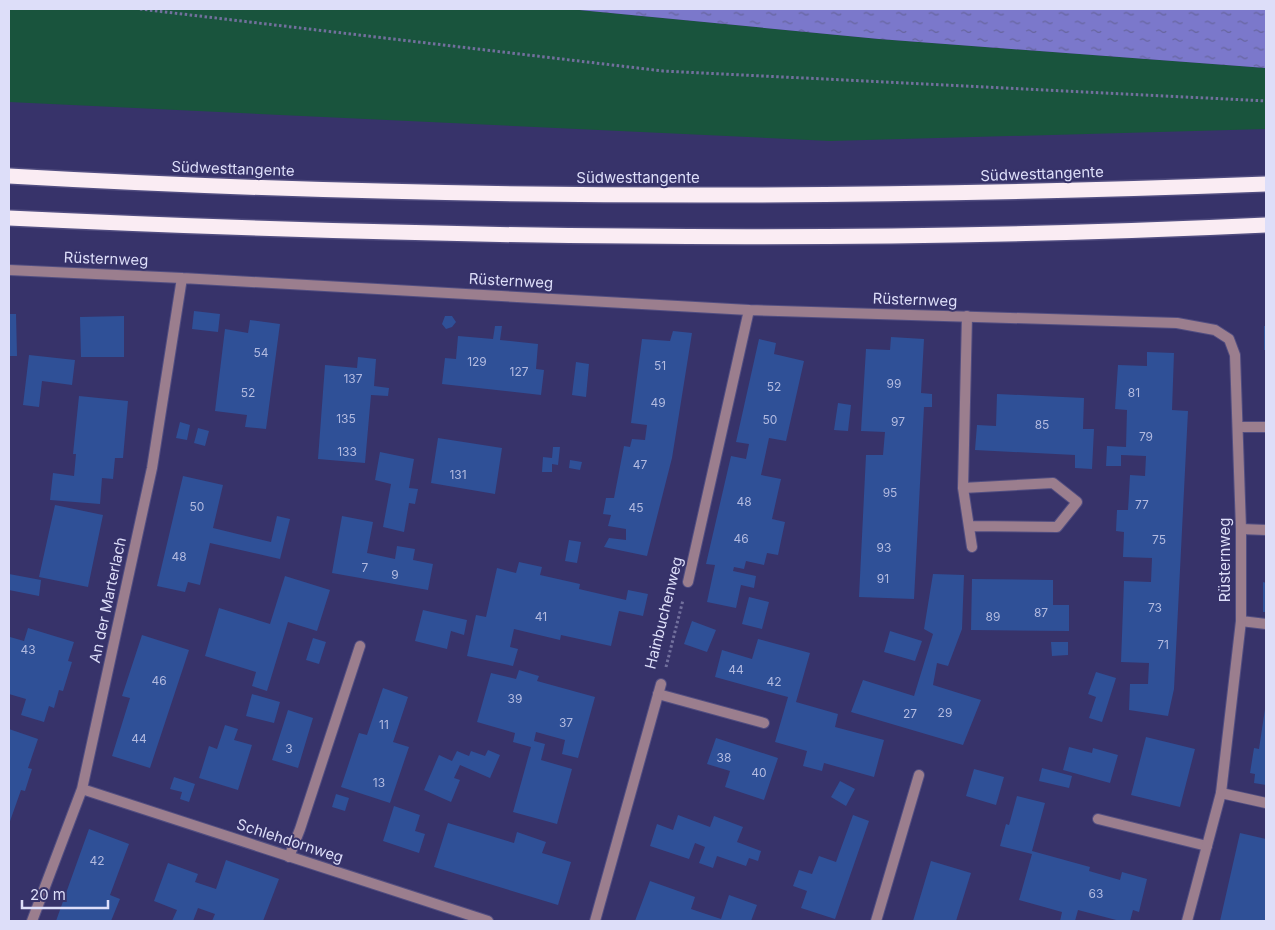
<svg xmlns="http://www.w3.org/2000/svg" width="1275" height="930" viewBox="0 0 1275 930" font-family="Inter,sans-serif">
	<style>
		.grass { fill: #19543d }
		.water { fill: url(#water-ripples) }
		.building { fill: #2f5097 }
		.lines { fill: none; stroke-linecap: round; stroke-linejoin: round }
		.lane-casing { stroke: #524e81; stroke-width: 12 }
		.street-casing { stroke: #524e81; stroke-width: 12 }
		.highway-casing { stroke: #524e81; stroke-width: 18 }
		.path { stroke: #72709d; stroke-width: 3; stroke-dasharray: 2.5 2.5; stroke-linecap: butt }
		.lane { stroke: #9b7e8e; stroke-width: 10 }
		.street { stroke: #9b7e8e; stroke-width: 10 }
		.highway { stroke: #faecf3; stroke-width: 15 }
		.labels { text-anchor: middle; stroke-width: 4; stroke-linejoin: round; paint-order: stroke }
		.number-label { font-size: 12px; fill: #b2bae0 }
		.street-label { font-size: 15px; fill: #dddef9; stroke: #37336a }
	</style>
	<defs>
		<pattern id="water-ripples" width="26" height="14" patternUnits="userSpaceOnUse" patternTransform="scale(1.25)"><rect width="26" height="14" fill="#7b78cb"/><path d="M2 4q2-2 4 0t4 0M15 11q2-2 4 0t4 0" fill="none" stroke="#67659e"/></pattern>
	</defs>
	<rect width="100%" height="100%" fill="#37336a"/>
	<path class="grass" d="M9 9H569L879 39 1266 68V129L830 141 9 102Z"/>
	<path class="water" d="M569 9H1266V68L879 39Z"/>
	<path class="building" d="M194 311 220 314 218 332 192 329Z
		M9 314H16L17 356H9Z
		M124 316V357H81L80 317Z
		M445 316H452L456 322 452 327 446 329 442 324Z
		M250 320 280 324 266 429 245 427 247 415 215 411 225 329 248 333Z
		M495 326H502L500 340 538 344 536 369 544 370 541 395 442 384 445 358 456 359 458 336 493 339Z
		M1264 326H1266V350H1264Z
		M673 331 692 333 672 458 647 556 604 547 609 538 626 540V529L608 526 611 515 603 514 606 498H614L624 446 630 447 632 439 645 440 647 425 631 423 642 339 670 341Z
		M891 337 924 339 921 393 932 394V407H924L914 599 859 597 866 455H883L885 432 861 431 866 349 890 350Z
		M759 339 776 343 774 354 804 361 786 441 769 438 761 475 781 479 772 519 785 522 778 555 767 553 764 565 746 561 744 569 734 567 733 571 756 576 754 588 741 585 736 608 707 602 715 565 706 564 731 456 746 459 749 444 736 442Z
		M1147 352 1174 353 1172 410 1188 411 1174 689 1168 716 1129 710 1130 684H1148L1149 663 1121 662 1124 581 1151 582 1152 558 1123 557 1124 532 1116 531 1117 510H1128L1130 475 1145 476 1146 456 1121 455V466H1106L1107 446 1126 447 1127 410 1115 409 1118 365 1147 366Z
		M29 355 75 360 72 385 42 381 39 407 23 405Z
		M358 357 376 359 374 386 389 388 388 396 371 395 365 463 318 459 325 365 357 368Z
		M576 362 589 364 586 397 572 395Z
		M997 394 1084 398 1083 429H1094L1092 469 1075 468V455L975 450 977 425 996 426Z
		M79 396 128 401 123 458H115L113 479 102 478 100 504 50 500 53 473 74 476 76 454H73Z
		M838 403 851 405 848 431 834 430Z
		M180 422 190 425 187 440 176 438Z
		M198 428 209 431 205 446 194 443Z
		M438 438 502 448 495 494 431 483Z
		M553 447H560L558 465 552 464V472H542L543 457 552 458Z
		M380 452 414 459 409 488 418 489 415 504 409 503 404 532 383 527 391 484 375 480Z
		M570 460 582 462 580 470 569 468Z
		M183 476 223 485 213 528 271 542 277 516 290 519 280 559 210 543 200 585 188 582 185 592 157 586Z
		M55 505 103 515 88 587 39 577Z
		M342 516 373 522 367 553 395 559 397 546 415 549 413 560 433 564 428 590 332 573Z
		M569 540 581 542 577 563 565 561Z
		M519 562 542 567 540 575 580 584 579 589 626 600 628 590 648 594 643 616 619 611 611 646 561 635 560 640 514 629 510 647 518 649 513 666 467 656 476 615 486 617 497 568 516 573Z
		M9 574 41 580 39 596 9 590Z
		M933 574 964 575 962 629 948 666 937 663 933 685 981 700 963 745 851 712 863 680 914 696 933 634 924 629Z
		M285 576 330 590 317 631 288 622 267 691 252 686 256 672 205 656 219 608 270 624Z
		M972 579 1053 580V605H1069V631L971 630Z
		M1263 582 1266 583V612H1263Z
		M749 597 769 602 762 629 742 624Z
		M423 610 467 620 464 635 451 631 447 649 415 641Z
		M692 621 716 630 707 652 684 644Z
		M28 628 74 642 68 661 72 662 63 691 59 690 54 708 49 706 44 722 21 715 26 699 9 694V640L10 637 24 641Z
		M890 631 922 641 915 661 884 652Z
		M142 635 189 650 150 768 112 756 130 698 122 696Z
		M313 638 326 642 319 664 306 660Z
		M758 639 810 653 796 702 838 714 835 727 884 740 874 777 824 763 822 771 803 766 807 751 775 742 788 697 715 677 722 650 752 659Z
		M1051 642H1068V655L1052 656Z
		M519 670 539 676 537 681 595 697 578 758 562 754 565 740 536 732 534 741 545 744 541 760 572 769 557 824 513 812 531 747 513 742 515 733 477 722 491 673 516 679Z
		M1096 672 1116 678 1102 722 1089 718 1096 697 1088 694Z
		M383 688 408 697 393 742 409 747 390 803 341 787 359 733 367 735Z
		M252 694 280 702 274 723 246 716Z
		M1265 709H1266V785L1254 783 1255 774 1250 773 1254 748 1259 749Z
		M288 710 313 718 298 768 272 760Z
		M225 725 238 729 234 740 252 745 238 790 199 778 209 746 217 749Z
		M9 729 38 739 28 768 32 769 25 791 21 790 9 824Z
		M1146 737 1195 749 1180 807 1131 795Z
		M716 738 778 758 764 800 725 787 730 771 707 764Z
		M1069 747 1092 753 1093 748 1118 755 1110 783 1063 770Z
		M488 750 500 755 490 778 460 765 454 778 460 780 451 802 424 790 439 755 452 761 457 751 469 756 471 751 485 756Z
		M1042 768 1072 776 1069 788 1039 781Z
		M974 769 1004 777 996 805 966 796Z
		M174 777 195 784 189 802 180 799 182 792 170 789Z
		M840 781 855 789 846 806 831 797Z
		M336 794 349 798 345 811 332 807Z
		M1017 796 1045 803 1032 851 1090 867 1089 871 1120 880 1122 872 1147 879 1139 912 1133 910 1130 921H1120L1078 910 1075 921H1060L1062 912 1019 900 1032 854 1000 846 1006 824 1009 825Z
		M394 806 420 815 415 831 425 834 419 853 383 841Z
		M678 815 710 827 714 816 743 827 737 842 761 851 758 861 749 858 746 866 717 856 713 868 699 863 705 847 695 843 689 859 650 846 657 824 673 830Z
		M853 815 869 821 835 919 801 908 807 891 793 886 799 870 812 874 819 856 836 862Z
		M448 823 514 843 517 832 546 842 542 853 571 862 558 905 434 867Z
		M89 829 129 844 110 895 120 899 111 921H56Z
		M1240 833 1266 839V921H1220Z
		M226 860 279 879 263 921H212L215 914 198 908 193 921H172L177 910 154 901 168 863 198 874 195 882 216 889Z
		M931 861 971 873 956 921H913Z
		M650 881 695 897 691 909 721 919 729 895 757 905 751 921H635Z"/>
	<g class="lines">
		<g class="lane-casing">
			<path id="lane" d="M967 316 963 488 972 547
				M1238 427H1266
				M963 488 1053 483 1077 502 1057 527 969 526
				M1241 529 1266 530
				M1241 621 1266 624
				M658 694 764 723
				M1221 793 1266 803
				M1098 819 1207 846
				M289 857 300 829 360 646
				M876 921 919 775"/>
		</g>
		<g class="street-casing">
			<path id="street" d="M9 270 182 278 749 310 1177 323 1215 330 1229 339 1235 355 1241 529V621L1221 793 1187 921
				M688 582 749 310
				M82 789 488 921
				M32 921 82 789 152 468 182 278
				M595 921 661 684"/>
		</g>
		<g class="highway-casing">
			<path id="highway" d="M9 176C428 200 847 200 1266 184
				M9 218C427 238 847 245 1266 225"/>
		</g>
		<path class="path" d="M140 9 663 71 1266 101
			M666 667 683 600"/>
		<use href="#lane" class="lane"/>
		<use href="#street" class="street"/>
		<use href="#highway" class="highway"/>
	</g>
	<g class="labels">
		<g class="number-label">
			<text x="261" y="357">54</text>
			<text x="477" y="366">129</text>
			<text x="660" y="370">51</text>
			<text x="519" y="376">127</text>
			<text x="353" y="383">137</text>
			<text x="894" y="388">99</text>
			<text x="774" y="391">52</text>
			<text x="248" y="397">52</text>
			<text x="1134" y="397">81</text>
			<text x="658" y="407">49</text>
			<text x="346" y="423">135</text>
			<text x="770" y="424">50</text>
			<text x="898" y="426">97</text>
			<text x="1042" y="429">85</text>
			<text x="1146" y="441">79</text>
			<text x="347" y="456">133</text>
			<text x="640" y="469">47</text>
			<text x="458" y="479">131</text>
			<text x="890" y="497">95</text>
			<text x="744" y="506">48</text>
			<text x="1142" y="509">77</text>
			<text x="197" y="511">50</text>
			<text x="636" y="512">45</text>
			<text x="741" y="543">46</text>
			<text x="1159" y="544">75</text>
			<text x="884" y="552">93</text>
			<text x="179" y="561">48</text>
			<text x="365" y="572">7</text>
			<text x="395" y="579">9</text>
			<text x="883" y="583">91</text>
			<text x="1155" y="612">73</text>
			<text x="1041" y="617">87</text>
			<text x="541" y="621">41</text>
			<text x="993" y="621">89</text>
			<text x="1163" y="649">71</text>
			<text x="28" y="654">43</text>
			<text x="736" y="674">44</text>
			<text x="159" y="685">46</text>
			<text x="774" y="686">42</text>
			<text x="515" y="703">39</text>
			<text x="945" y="717">29</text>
			<text x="910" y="718">27</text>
			<text x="566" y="727">37</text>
			<text x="384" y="729">11</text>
			<text x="139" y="743">44</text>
			<text x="289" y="753">3</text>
			<text x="724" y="762">38</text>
			<text x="759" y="777">40</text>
			<text x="379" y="787">13</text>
			<text x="97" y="865">42</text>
			<text x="1096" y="898">63</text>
		</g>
		<g class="street-label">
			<text transform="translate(233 169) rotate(2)" y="5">Südwesttangente</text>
			<text transform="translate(1042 174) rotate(-2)" y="5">Südwesttangente</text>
			<text x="638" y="183">Südwesttangente</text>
			<text transform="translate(106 259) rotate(2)" y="5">Rüsternweg</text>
			<text transform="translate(511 281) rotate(3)" y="5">Rüsternweg</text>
			<text transform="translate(915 300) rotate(2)" y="5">Rüsternweg</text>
			<text transform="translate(1225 560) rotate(-90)" y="5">Rüsternweg</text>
			<text transform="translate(108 600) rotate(-78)" y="5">An der Marterlach</text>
			<text transform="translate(664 613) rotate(-76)" y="5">Hainbuchenweg</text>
			<text transform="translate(290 841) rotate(18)" y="5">Schlehdornweg</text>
		</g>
	</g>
	<rect width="1275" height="930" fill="none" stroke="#dddef9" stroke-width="20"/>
	<path d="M22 900v8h86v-8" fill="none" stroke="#dddef9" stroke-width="2.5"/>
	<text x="30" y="900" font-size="15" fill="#dddef9" stroke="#37336a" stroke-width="4" paint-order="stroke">20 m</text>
</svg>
